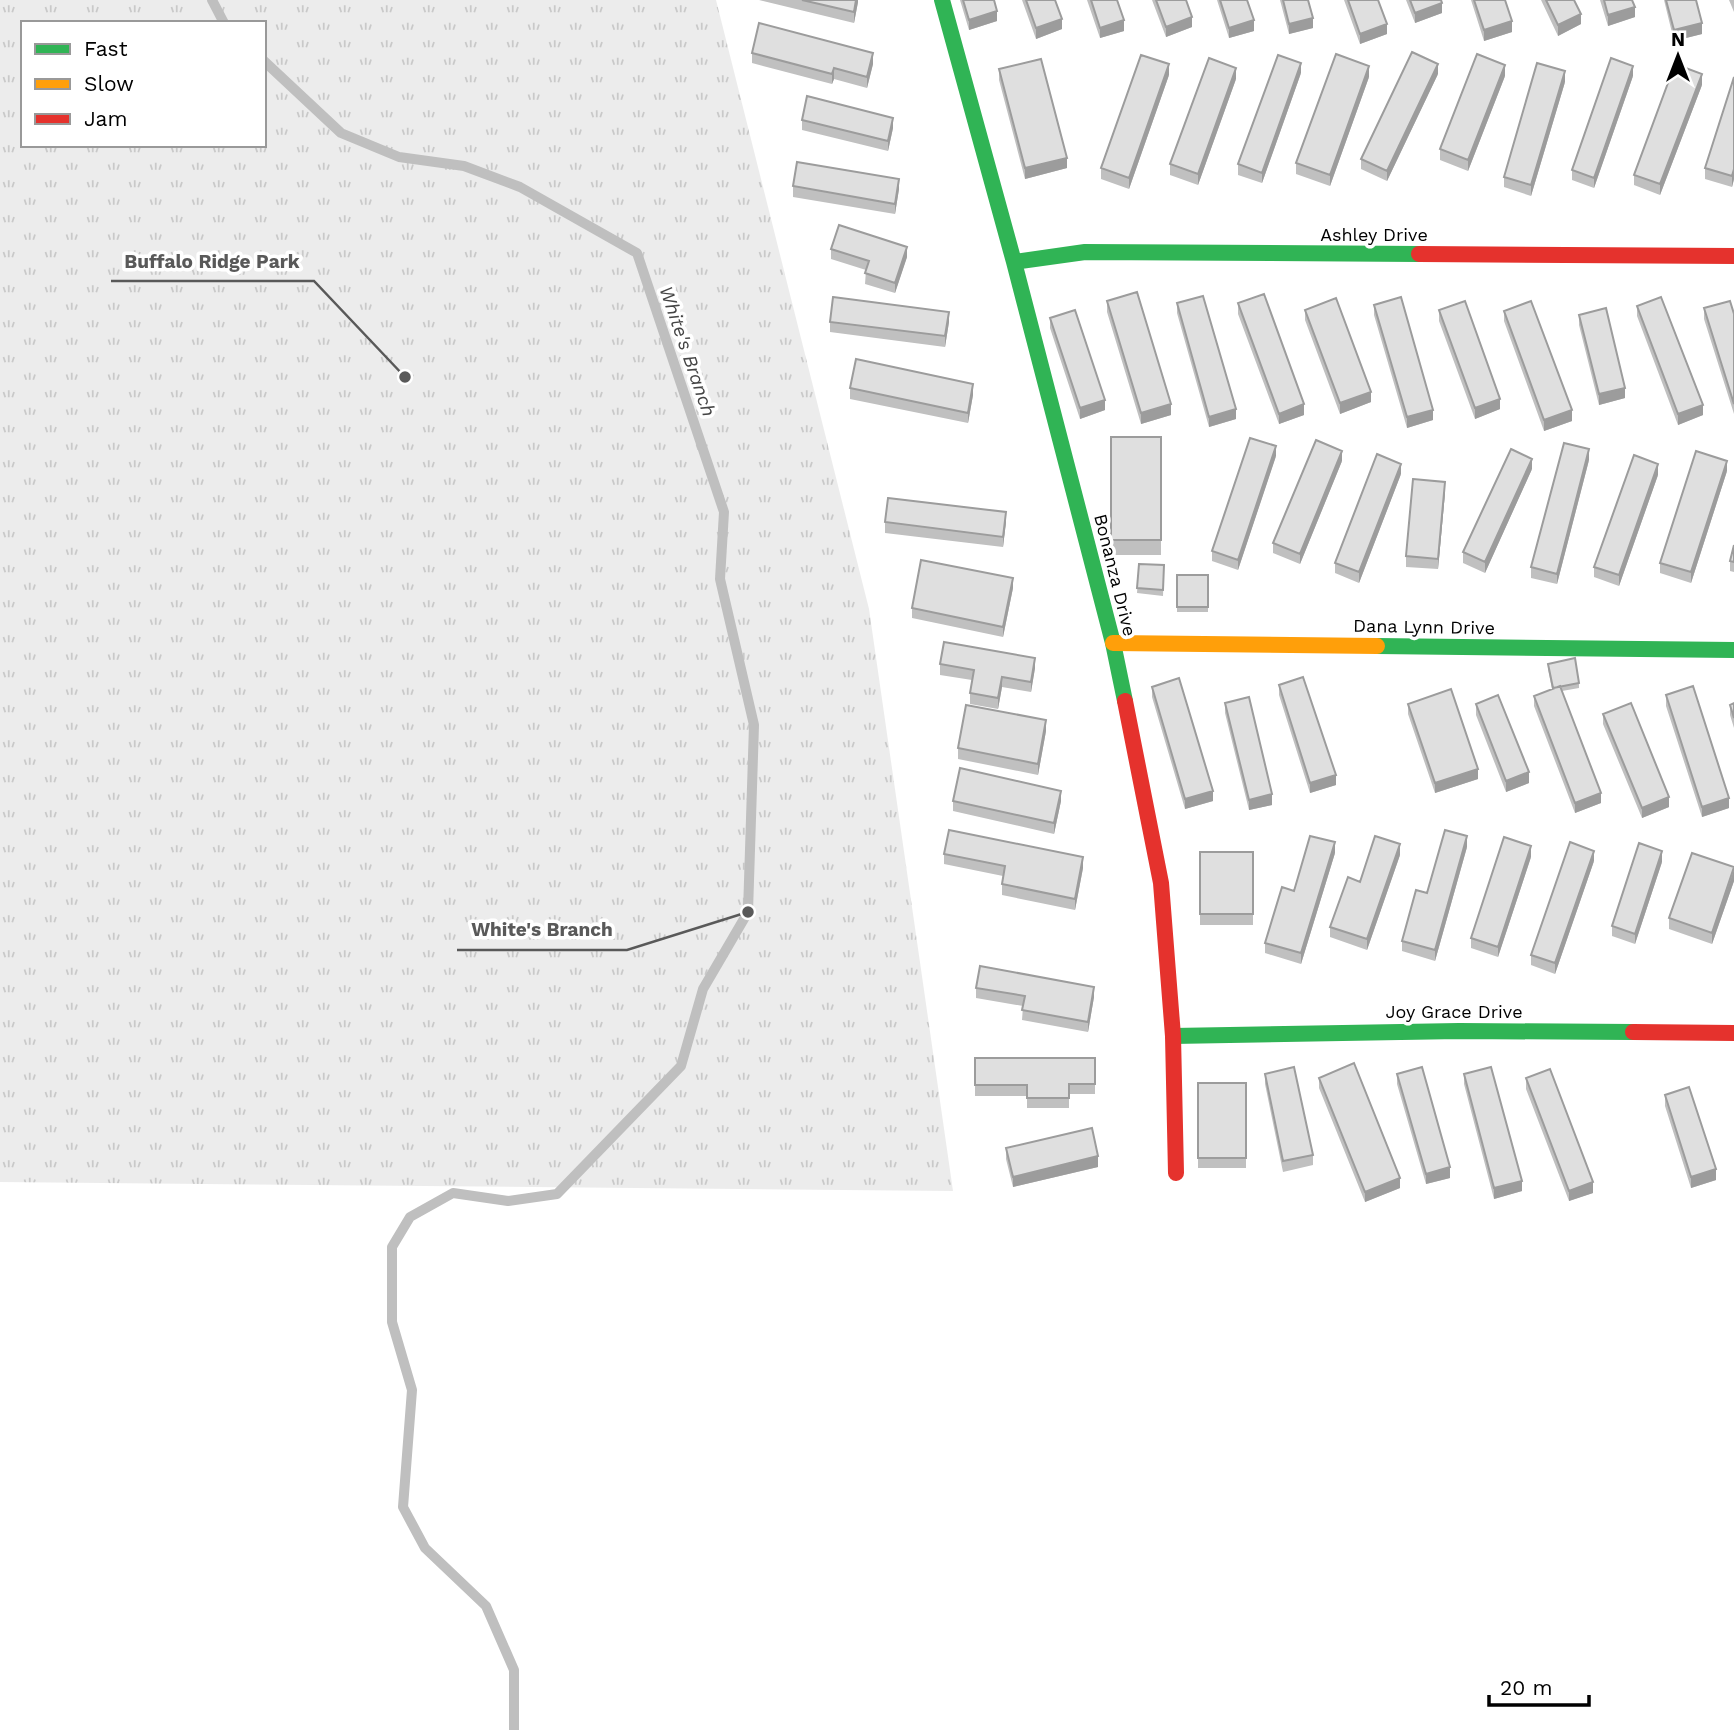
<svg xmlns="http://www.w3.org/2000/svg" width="1734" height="1730" viewBox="0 0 1734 1730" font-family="'Work Sans',sans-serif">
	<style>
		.park { fill: url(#park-tufts); fill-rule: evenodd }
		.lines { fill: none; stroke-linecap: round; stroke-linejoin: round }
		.stream { stroke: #bfbfbf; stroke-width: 10 }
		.fast { stroke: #30b455; stroke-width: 16 }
		.slow { stroke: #ff9f0a; stroke-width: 16 }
		.jam { stroke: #e5322d; stroke-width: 16 }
		.wall { fill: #c0c0c0 }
		.shaded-wall { fill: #9c9c9c }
		.building { fill: #dfdfdf; stroke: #9c9c9c; stroke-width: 2 }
		.labels { text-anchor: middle; stroke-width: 7; stroke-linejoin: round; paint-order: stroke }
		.street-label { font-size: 18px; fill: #000; stroke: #fff }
		.water-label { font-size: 19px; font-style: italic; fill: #444; stroke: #fff }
		.leader { fill: none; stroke: #595959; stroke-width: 2.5 }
		.callout-dot { fill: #595959; stroke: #fff; stroke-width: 2.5 }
		.callout-label { font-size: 19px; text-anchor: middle; font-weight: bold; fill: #595959; stroke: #fff; stroke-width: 7; stroke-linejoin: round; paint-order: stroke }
	</style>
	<defs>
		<pattern id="park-tufts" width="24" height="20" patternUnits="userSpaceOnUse" patternTransform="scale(1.75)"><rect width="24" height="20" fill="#ececec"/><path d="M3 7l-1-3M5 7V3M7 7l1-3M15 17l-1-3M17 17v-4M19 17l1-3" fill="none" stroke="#c9c9c9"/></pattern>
	</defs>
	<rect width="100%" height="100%" fill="#fff"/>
	<path class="park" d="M0 0H716L869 609 953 1191 0 1182ZM23 23H264V145H23Z"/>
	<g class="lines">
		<path class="stream" d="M212 0 224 23
			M264 61 341 133 399 157 464 166 520 187 637 253 724 512 720 579 754 725 748 912 703 989 681 1066 557 1194 508 1201 453 1193 410 1217 392 1247V1322L412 1390 403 1507 425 1548 486 1606 514 1670V1730"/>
		<path class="fast" d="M942 0 1014 262 1113 643 1125 701
			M1014 262 1085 252 1419 254
			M1377 646 1734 650
			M1173 1036 1459 1031 1633 1032"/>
		<path class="slow" d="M1113 643 1377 646"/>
		<path class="jam" d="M1419 254 1734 256
			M1125 701 1161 883 1173 1036 1176 1173
			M1633 1032 1734 1033"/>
	</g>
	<path class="wall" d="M759 0H858V2L854 23Z
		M960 0H994L997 21 969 30Z
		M1022 0H1055L1062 29 1036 39Z
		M1087 0H1117L1124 31 1100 38Z
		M1152 0H1186L1192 27 1166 37Z
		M1217 0H1247L1254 31 1229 38Z
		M1280 0H1308L1313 28 1289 34Z
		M1344 0H1378L1387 34 1360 44Z
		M1406 0H1441L1442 13 1415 23Z
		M1471 0H1505L1512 32 1484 41Z
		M1541 0H1574L1581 24 1558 36Z
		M1600 0H1632L1635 17 1608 26Z
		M1664 0H1696L1702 34 1674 41Z
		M1729 0H1734V12Z
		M752 53 873 64 867 88 834 79 832 84 752 63Z
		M999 69 1067 168 1025 179 999 80Z
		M1301 73 1262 183 1238 175V164Z
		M1438 74 1387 181 1361 169V159Z
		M1169 75 1129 189 1101 179V168Z
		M1505 76 1468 171 1440 160V149Z
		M1633 76 1594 188 1572 180V170Z
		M1369 77 1330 186 1296 174V163Z
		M1734 77V179L1732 187 1705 179V168Z
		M1236 79 1198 185 1170 175V164Z
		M1565 82 1531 196 1504 187V177Z
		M1702 85 1660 195 1634 185V175Z
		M802 120 893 128 888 151 802 130Z
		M793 186 899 189 895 214 793 197Z
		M831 249 907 257 895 293 865 284 866 270 831 259Z
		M1107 301 1171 415 1141 424 1107 312Z
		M1177 303 1236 419 1209 427 1177 313Z
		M1238 303 1304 415 1279 424 1238 314Z
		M1374 305 1433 420 1407 428 1374 315Z
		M1637 306 1703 415 1678 425 1637 316Z
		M1704 308 1734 314V414L1704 319Z
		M1305 310 1371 402 1340 414 1305 320Z
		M1439 310 1500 409 1475 419 1439 321Z
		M1504 311 1572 421 1544 431 1504 321Z
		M1579 315 1625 398 1599 405 1579 325Z
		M1050 318 1105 410 1080 419 1050 328Z
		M830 322H949L945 347 830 332Z
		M850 388 973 395 968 423 850 399Z
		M1111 437H1161V555H1111Z
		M1276 456 1238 570 1212 561V551Z
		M1589 460 1557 584 1531 578V567Z
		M1342 461 1300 564 1273 553V543Z
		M1532 469 1485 573 1463 563V552Z
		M1727 471 1691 583 1660 573V563Z
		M1401 474 1359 583 1335 573V563Z
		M1658 475 1619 586 1594 577V567Z
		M1445 493 1438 569 1406 567V556Z
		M885 522H1006L1003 547 885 533Z
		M1734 545V572L1730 571V561Z
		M1139 564 1164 565 1163 596 1137 593Z
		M1177 575H1208V612H1177Z
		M1013 588 1003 637 912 618V608Z
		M940 664 1035 668 1031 692 1002 687 998 709 970 704V693L972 680 940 675Z
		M1548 664 1579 683V688L1562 691 1601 803 1575 813 1534 706V696L1552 689 1548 669Z
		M1279 685 1336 785 1310 793 1279 695Z
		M1152 687 1213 801 1185 809 1152 697Z
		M1666 695 1729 808 1702 817 1666 706Z
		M1225 703 1272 805 1249 810 1225 713Z
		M1734 703V728L1730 715V705Z
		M1408 704 1478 779 1435 793 1408 714Z
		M1476 704 1529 783 1506 792 1476 715Z
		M1603 714 1669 807 1642 818 1603 724Z
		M1046 731 1038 775 958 759V748Z
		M953 801H1061L1054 834 953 811Z
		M1467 847 1435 961 1402 951V941L1427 893Z
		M1200 852H1253V925H1200Z
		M1335 853 1301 964 1265 953V943L1294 891Z
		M944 854 1083 868 1075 910 1002 895V884L1003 876 944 864Z
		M1400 855 1367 950 1330 937V927L1360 882Z
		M1531 857 1498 957 1471 948V938Z
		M1594 861 1555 974 1531 965V955Z
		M1662 862 1635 944 1612 936V926Z
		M1734 867V881L1712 944 1669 929V918Z
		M976 988 1094 997 1088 1032 1022 1020 1023 1006 976 998Z
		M975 1058H1095V1094H1069V1108H1027V1096H975Z
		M1265 1074 1313 1155V1165L1283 1172 1265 1084Z
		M1397 1074 1450 1178 1426 1184 1397 1084Z
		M1464 1074 1522 1191 1494 1199 1464 1084Z
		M1319 1078 1400 1188 1365 1202 1319 1088Z
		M1526 1078 1593 1193 1569 1201 1526 1089Z
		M1198 1083H1246V1168H1198Z
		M1665 1095 1716 1180 1691 1188 1665 1106Z
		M1006 1148 1098 1167 1013 1187 1006 1159Z"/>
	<path class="shaded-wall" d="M856 0H858V2L854 23V12Z
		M1442 3V13L1415 23V13Z
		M1635 7V17L1608 26V15Z
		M997 11V21L969 30V20Z
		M1581 14V24L1558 36V25Z
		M1192 17V27L1166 37V27Z
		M1313 18V28L1289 34V24Z
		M1062 19V29L1036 39V28Z
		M1124 20V31L1100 38V28Z
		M1254 20V31L1229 38V28Z
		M1512 21V32L1484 41V30Z
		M1702 23V34L1674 41V30Z
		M1387 24V34L1360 44V34Z
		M873 53V64L867 88V77Z
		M1301 63V73L1262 183V173Z
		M1169 64V75L1129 189V178Z
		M1438 64V74L1387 181V171Z
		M1505 65V76L1468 171V160Z
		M1369 66V77L1330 186V175Z
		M1633 66V76L1594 188V178Z
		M834 68V79L832 84V74Z
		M1236 68V79L1198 185V174Z
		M1565 71V82L1531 196V185Z
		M1702 74V85L1660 195V184Z
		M893 118V128L888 151V141Z
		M1067 158V168L1025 179V168Z
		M1734 169V179L1732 187V176Z
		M899 179V189L895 214V204Z
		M907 247V257L895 293V283Z
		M949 312V322L945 347V336Z
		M973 384V395L968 423V413Z
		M1625 388V398L1599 405V394Z
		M1371 392V402L1340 414V403Z
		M1500 399V409L1475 419V408Z
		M1105 400V410L1080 419V408Z
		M1171 404V415L1141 424V413Z
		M1304 404V415L1279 424V414Z
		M1703 405V415L1678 425V414Z
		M1236 409V419L1209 427V417Z
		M1433 410V420L1407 428V417Z
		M1572 410V421L1544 431V420Z
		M1276 446V456L1238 570V560Z
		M1589 449V460L1557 584V574Z
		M1342 451V461L1300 564V554Z
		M1532 459V469L1485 573V562Z
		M1727 461V471L1691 583V572Z
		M1401 464V474L1359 583V572Z
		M1658 464V475L1619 586V575Z
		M1445 482V493L1438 569V559Z
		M1006 512V522L1003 547V537Z
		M1013 578V588L1003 637V627Z
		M1035 658V668L1031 692V682Z
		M1002 677V687L998 709V698Z
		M1046 720V731L1038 775V764Z
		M1478 769V779L1435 793V783Z
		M1529 772V783L1506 792V781Z
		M1336 775V785L1310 793V783Z
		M1061 791V801L1054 834V823Z
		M1213 791V801L1185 809V799Z
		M1601 793V803L1575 813V803Z
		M1272 794V805L1249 810V800Z
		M1669 797V807L1642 818V808Z
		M1729 798V808L1702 817V807Z
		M1467 836V847L1435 961V950Z
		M1335 842V853L1301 964V953Z
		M1400 844V855L1367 950V939Z
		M1531 846V857L1498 957V947Z
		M1594 851V861L1555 974V963Z
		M1662 851V862L1635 944V934Z
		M1083 857V868L1075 910V899Z
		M1734 870V881L1712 944V933Z
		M1094 987V997L1088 1032V1022Z
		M1098 1156V1167L1013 1187V1177Z
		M1450 1167V1178L1426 1184V1174Z
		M1716 1169V1180L1691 1188V1177Z
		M1400 1178V1188L1365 1202V1192Z
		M1522 1181V1191L1494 1199V1188Z
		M1593 1182V1193L1569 1201V1191Z"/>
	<path class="building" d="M802 0H856L854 12Z
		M963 0H994L997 11 969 20Z
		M1026 0H1055L1062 19 1036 28Z
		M1091 0H1117L1124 20 1100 28Z
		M1156 0H1186L1192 17 1166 27Z
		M1220 0H1247L1254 20 1229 28Z
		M1283 0H1308L1313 18 1289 24Z
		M1348 0H1378L1387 24 1360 34Z
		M1410 0H1441L1442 3 1415 13Z
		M1474 0H1505L1512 21 1484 30Z
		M1546 0H1574L1581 14 1558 25Z
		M1604 0H1632L1635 7 1608 15Z
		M1666 0H1696L1702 23 1674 30Z
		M759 23 873 53 867 77 834 68 832 74 752 53Z
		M1412 52 1438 64 1387 171 1361 159Z
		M1336 54 1369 66 1330 175 1296 163Z
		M1477 54 1505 65 1468 160 1440 149Z
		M1141 55 1169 64 1129 178 1101 168Z
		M1278 55 1301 63 1262 173 1238 164Z
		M1209 58 1236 68 1198 174 1170 164Z
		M1611 58 1633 66 1594 178 1572 170Z
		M1041 59 1067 158 1025 168 999 69Z
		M1537 63 1565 71 1531 185 1504 177Z
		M1675 64 1702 74 1660 184 1634 175Z
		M1734 77V169L1732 176 1705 168Z
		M807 96 893 118 888 141 802 120Z
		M797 162 899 179 895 204 793 186Z
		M839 225 907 247 895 283 865 273 869 261 831 249Z
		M1137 292 1171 404 1141 413 1107 301Z
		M1264 294 1304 404 1279 414 1238 303Z
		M1203 296 1236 409 1209 417 1177 303Z
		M833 297 949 312 945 336 830 322Z
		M1401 297 1433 410 1407 417 1374 305Z
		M1661 297 1703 405 1678 414 1637 306Z
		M1336 298 1371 392 1340 403 1305 310Z
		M1465 301 1500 399 1475 408 1439 310Z
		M1531 301 1572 410 1544 420 1504 311Z
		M1730 301 1734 314V404L1704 308Z
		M1606 308 1625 388 1599 394 1579 315Z
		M1075 310 1105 400 1080 408 1050 318Z
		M856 359 973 384 968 413 850 388Z
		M1111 437H1161V540H1111Z
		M1250 438 1276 446 1238 560 1212 551Z
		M1316 440 1342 451 1300 554 1273 543Z
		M1564 443 1589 449 1557 574 1531 567Z
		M1511 449 1532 459 1485 562 1463 552Z
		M1696 451 1727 461 1691 572 1660 563Z
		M1377 454 1401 464 1359 572 1335 563Z
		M1634 455 1658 464 1619 575 1594 567Z
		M1413 479 1445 482 1438 559 1406 556Z
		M888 498 1006 512 1003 537 885 522Z
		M1734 545V562L1730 561Z
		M921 560 1013 578 1003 627 912 608Z
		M1139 564 1164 565 1163 590 1137 588Z
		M1177 575H1208V607H1177Z
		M944 642 1035 658 1031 682 1002 677 998 698 970 693 974 670 940 664Z
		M1575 658 1579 683 1553 688 1548 664Z
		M1303 677 1336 775 1310 783 1279 685Z
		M1179 678 1213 791 1185 799 1152 687Z
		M1560 686 1601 793 1575 803 1534 696Z
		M1693 686 1729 798 1702 807 1666 695Z
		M1451 689 1478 769 1435 783 1408 704Z
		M1498 695 1529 772 1506 781 1476 704Z
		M1249 697 1272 794 1249 800 1225 703Z
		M1631 703 1669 797 1642 808 1603 714Z
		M1734 703V718L1730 705Z
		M966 705 1046 720 1038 764 958 748Z
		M960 768 1061 791 1054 823 953 801Z
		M949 830 1083 857 1075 899 1002 884 1005 866 944 854Z
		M1445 830 1467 836 1435 950 1402 941 1416 890 1427 893Z
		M1310 836 1335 842 1301 953 1265 943 1282 887 1294 891Z
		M1375 836 1400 844 1367 939 1330 927 1348 877 1360 882Z
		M1504 837 1531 846 1498 947 1471 938Z
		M1570 842 1594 851 1555 963 1531 955Z
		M1639 843 1662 851 1635 934 1612 926Z
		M1200 852H1253V914H1200Z
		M1692 853 1734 867 1712 933 1669 918Z
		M980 966 1094 987 1088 1022 1022 1010 1025 996 976 988Z
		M975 1058H1095V1084H1069V1098H1027V1085H975Z
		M1354 1063 1400 1178 1365 1192 1319 1078Z
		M1294 1067 1313 1155 1283 1161 1265 1074Z
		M1422 1067 1450 1167 1426 1174 1397 1074Z
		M1491 1067 1522 1181 1494 1188 1464 1074Z
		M1550 1069 1593 1182 1569 1191 1526 1078Z
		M1198 1083H1246V1158H1198Z
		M1689 1087 1716 1169 1691 1177 1665 1095Z
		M1092 1128 1098 1156 1013 1177 1006 1148Z"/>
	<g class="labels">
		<g class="street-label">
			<text x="1374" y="241">Ashley Drive</text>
			<text transform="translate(1115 575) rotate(76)" y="6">Bonanza Drive</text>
			<text transform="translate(1424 627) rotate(1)" y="6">Dana Lynn Drive</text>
			<text x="1454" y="1018">Joy Grace Drive</text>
		</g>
		<g class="water-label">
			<text transform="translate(688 351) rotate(71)" y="7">White's Branch</text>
		</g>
	</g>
	<path class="leader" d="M405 377L314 281H111M748 912L627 950H457"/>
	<g class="callout-dot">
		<circle cx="405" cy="377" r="7"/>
		<circle cx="748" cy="912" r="7"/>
	</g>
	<g class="callout-label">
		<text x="212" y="268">Buffalo Ridge Park</text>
		<text x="542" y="936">White's Branch</text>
	</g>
	<rect x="21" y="21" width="245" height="126" fill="#ffffff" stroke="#999999" stroke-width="2"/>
	<rect x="35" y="44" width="35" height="10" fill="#30b455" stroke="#999999" stroke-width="2"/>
	<text x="84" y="56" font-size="21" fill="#000000">Fast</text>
	<rect x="35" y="79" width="35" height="10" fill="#ff9f0a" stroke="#999999" stroke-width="2"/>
	<text x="84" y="91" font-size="21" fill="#000000">Slow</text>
	<rect x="35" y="114" width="35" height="10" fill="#e5322d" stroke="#999999" stroke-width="2"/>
	<text x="84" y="126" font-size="21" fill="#000000">Jam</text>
	<g transform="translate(1678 56)" stroke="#ffffff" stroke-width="5" paint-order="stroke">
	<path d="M0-5L12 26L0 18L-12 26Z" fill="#000000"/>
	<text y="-10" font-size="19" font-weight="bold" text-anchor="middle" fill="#000000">N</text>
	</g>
	<path d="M1489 1695v10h100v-10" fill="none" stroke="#000000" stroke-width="3.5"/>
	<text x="1500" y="1695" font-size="21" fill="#000000" stroke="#ffffff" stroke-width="5" paint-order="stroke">20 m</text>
</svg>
